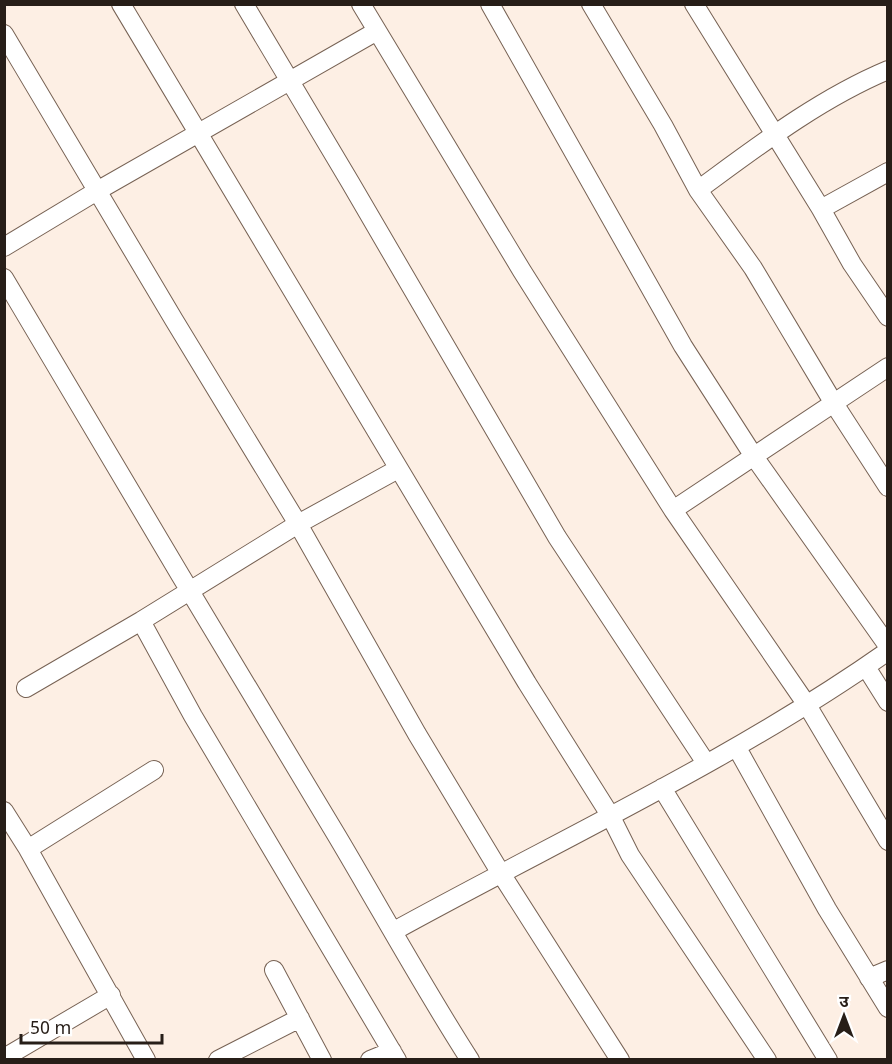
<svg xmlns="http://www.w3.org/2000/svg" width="892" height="1064" viewBox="0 0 892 1064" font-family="Georgia,'Noto Sans Devanagari',serif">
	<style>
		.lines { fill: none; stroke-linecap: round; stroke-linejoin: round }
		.minor-casing { stroke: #776254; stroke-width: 20 }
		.minor { stroke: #fff; stroke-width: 18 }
	</style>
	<rect width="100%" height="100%" fill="#fdefe4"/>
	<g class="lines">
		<g class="minor-casing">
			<path id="minor" d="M121 4 527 683 610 815 630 855 767 1060
				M244 4 350 182 557 537 706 763
				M361 4 522 271 673 510 807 705 888 841
				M490 4 683 346 753 455 888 646
				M591 4 663 125 698 190 753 268 833 402 888 487
				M694 4 821 209 852 264 888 317
				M4 34 174 320 298 524 417 734 500 872 620 1060
				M698 190C758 146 819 99 888 70
				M821 209 888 172
				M4 247 97 191 377 31
				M4 278C114 464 225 651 337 836 381 910 423 987 470 1060
				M673 510 888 367
				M141 621 193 716 397 1060
				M866 667 888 702
				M26 688 141 621 298 524 398 469
				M737 748 827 909 888 1008
				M662 788 828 1060
				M4 811 28 849 146 1060
				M28 849 154 770
				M394 931C559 840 733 760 888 651
				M274 970 322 1060
				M869 978 888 970
				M4 1058 111 995
				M218 1060 300 1018
				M370 1060 392 1051"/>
		</g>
		<use href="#minor" class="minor"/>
	</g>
	<rect width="892" height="1064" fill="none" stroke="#271e18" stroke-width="12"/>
	<g transform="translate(844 1016)" stroke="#ffffff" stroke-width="4.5" paint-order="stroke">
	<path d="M0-4.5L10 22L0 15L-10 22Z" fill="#271e18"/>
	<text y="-9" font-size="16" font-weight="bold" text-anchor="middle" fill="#271e18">उ</text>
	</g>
	<path d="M21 1034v9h141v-9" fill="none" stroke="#271e18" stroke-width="3"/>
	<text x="30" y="1034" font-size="18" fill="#271e18" stroke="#ffffff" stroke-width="4.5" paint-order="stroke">50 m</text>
</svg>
